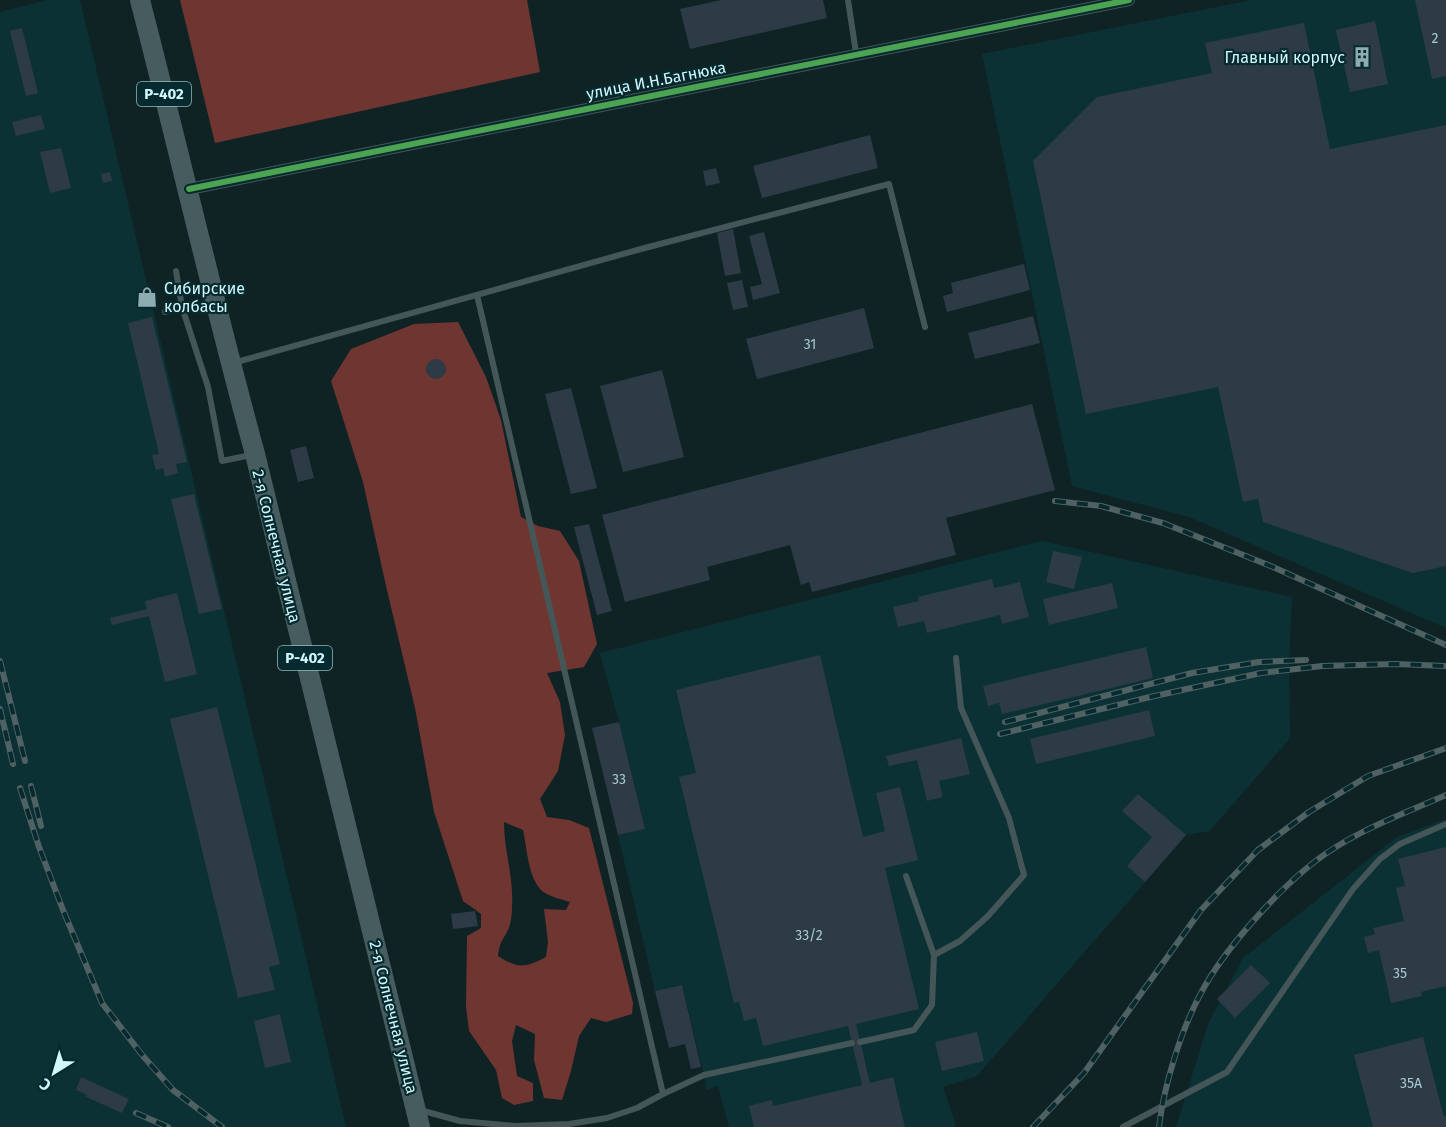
<svg xmlns="http://www.w3.org/2000/svg" width="1446" height="1127" viewBox="0 0 1446 1127" font-family="'Fira Sans',sans-serif">
	<style>
		.built { fill: #0b3135 }
		.forest { fill: #6f3531; fill-rule: evenodd }
		.building { fill: #2d3b46 }
		.lines { fill: none; stroke-linecap: round; stroke-linejoin: round }
		.lane { stroke: #455658; stroke-width: 6 }
		.street { stroke: #455658; stroke-width: 12 }
		.primary { stroke: #475c5e; stroke-width: 20 }
		.rail-casing { stroke: #506163; stroke-width: 6 }
		.rail { stroke: #062a2e; stroke-width: 4; stroke-dasharray: 11; stroke-linecap: butt }
		.cycleway-casing { stroke: #062a2e; stroke-width: 10 }
		.cycleway { stroke: #4ca352; stroke-width: 6 }
		.labels { text-anchor: middle; stroke-width: 4.5; stroke-linejoin: round; paint-order: stroke }
		.number-label { font-size: 14px; fill: #a8c9cf }
		.shield { fill: #062a2e; stroke: #94babf; stroke-width: 1.5 }
		.shield-label { font-size: 15px; font-weight: bold; fill: #d1f8fd }
		.poi-label { font-size: 16px; fill: #d1f8fd; stroke: #062a2e; text-anchor: end }
		.street-label { font-size: 16px; fill: #d1f8fd; stroke: #062a2e }
	</style>
	<rect width="100%" height="100%" fill="#0f2325"/>
	<path class="built" d="M48 0H80L346 1127H0V12Z
		M1252 0H1446V628L1189 517 1072 486 982 54Z
		M1042 541 1292 597 1289 661 1290 738 1210 831 1186 835 977 1076 943 1087 956 1125 954 1127H729L718 1086 706 1090 704 1075 682 985 655 991 618 835 645 828 619 722 600 653Z
		M1446 819V1127H1176L1208 1024 1243 958 1397 837Z"/>
	<path class="forest" d="M180 0H527L540 72 215 143Z
		M458 322 486 377 501 420 521 517 538 526 560 531 579 561 597 644 584 667 547 673 560 702 565 735 558 771 540 799 547 817 569 820 589 828 633 1003 632 1014 606 1022 591 1018 579 1036 571 1071 562 1100 544 1098 534 1060 535 1034 516 1025 512 1041 517 1076 533 1083V1101L514 1105 502 1098 496 1070 469 1031 466 1007 467 936 481 928V914L463 901 434 812 415 708 386 586 363 482 331 381 351 349 414 324ZM504 822 523 830C527 848 528 878 542 891 550 897 561 899 570 902L566 910 544 909 548 942 546 957C525 968 518 969 498 956 500 941 502 942 508 930 511 924 512 914 512 907 514 879 504 850 504 822Z"/>
	<path class="building" d="M721 0H823L827 18 690 49 680 9Z
		M1415 0H1446V76L1432 79Z
		M1375 21 1388 84 1350 92 1336 30Z
		M1304 23 1330 149 1446 125V566L1413 573 1263 522 1258 499 1243 502 1218 387 1086 414 1033 161 1097 97 1212 73 1205 43Z
		M22 28 38 93 26 96 10 31Z
		M41 115 45 129 16 136 12 122Z
		M870 135 878 168 762 198 753 166Z
		M61 148 71 188 50 193 40 152Z
		M716 168 720 183 706 186 703 171Z
		M110 172 112 181 103 183 101 174Z
		M733 229 741 273 725 276 717 233Z
		M764 232 780 293 753 300 750 287 762 284 749 236Z
		M1024 264 1030 290 947 312 943 296 953 293 951 283Z
		M742 280 748 307 733 310 727 283Z
		M864 308 874 348 757 379 746 339Z
		M1033 316 1040 343 975 359 968 333Z
		M152 317 187 462 176 464 178 473 165 477 163 468 156 470 152 455 159 454 128 323Z
		M426 369a10 10 0 1 1 20 0a10 10 0 1 1-20 0Z
		M662 370 684 457 623 472 600 386Z
		M571 388 597 488 571 494 545 394Z
		M1032 404 1055 490 946 518 956 555 812 592 809 582 801 585 790 545 707 567 710 580 625 602 602 515Z
		M306 446 314 478 298 482 290 450Z
		M194 494 222 609 199 614 171 499Z
		M589 524 612 611 597 615 574 527Z
		M1053 551 1082 557 1074 589 1046 582Z
		M992 579 994 588 1020 582 1029 617 1002 624 1000 615 927 633 924 621 898 627 893 607 919 601 918 597Z
		M1112 583 1118 608 1049 625 1043 599Z
		M177 593 197 674 165 682 149 616 112 625 110 618 147 609 145 601Z
		M1146 647 1153 678 1002 714 999 703 988 706 983 686Z
		M820 655 863 837 885 831 876 793 900 787 918 860 885 868 919 1009 856 1024 870 1083 893 1077 905 1127H754L749 1106 772 1100 773 1106 862 1085 848 1026 763 1046 756 1018 744 1021 739 1002 734 1003 679 777 696 773 676 690Z
		M217 707 280 964 269 967 275 990 238 998 170 719Z
		M1149 710 1155 736 1036 764 1030 739Z
		M619 722 645 829 618 835 592 728Z
		M961 738 970 774 939 781 943 797 927 801 917 760 889 766 886 756Z
		M1138 794 1186 835 1145 882 1127 866 1152 837 1122 811Z
		M1446 847V986L1421 992 1422 996 1391 1003 1379 950 1368 953 1364 937 1375 934 1373 928 1404 921 1396 888 1405 886 1398 859Z
		M475 911 478 926 453 929 451 914Z
		M1251 965 1270 983 1235 1018 1217 999Z
		M682 985 701 1067 691 1069 685 1044 669 1048 655 991Z
		M280 1014 291 1062 265 1068 254 1021Z
		M977 1032 984 1061 942 1071 935 1042Z
		M1423 1037 1444 1117 1446 1116V1127H1373L1354 1055Z
		M81 1077 129 1099 122 1113 86 1097 87 1095 76 1090Z"/>
	<g class="lines">
		<path class="lane" d="M848 0 856 53
			M176 271 182 307
			M477 295 663 1094
			M165 312 182 307 208 387 222 461 251 455
			M233 363 641 249 889 184 925 327
			M934 955 960 941 988 916 1024 875 1009 818 961 708 956 658
			M860 1042 914 1030 932 1005 934 955 906 876
			M420 1110 460 1121 516 1126 569 1124 607 1118 637 1108 663 1094 704 1075 852 1043
			M1123 1127 1227 1072 1353 889 1380 859 1400 844 1446 824"/>
		<path class="street" d="M189 189 1129 0"/>
		<path class="primary" d="M140 0C179 151 214 304 255 454L420 1127"/>
		<g class="rail-casing">
			<path id="rail" d="M1055 501 1101 506 1163 523 1273 567 1446 645
				M0 661 25 761
				M0 709 13 764
				M1005 722 1192 673 1259 662 1306 660
				M1000 734 1150 697 1261 673 1322 666 1396 664 1446 666
				M31 786 41 826
				M20 788 39 847 63 910 102 1003 143 1056 173 1090 222 1127
				M136 1113 168 1127
				M1033 1127 1084 1073 1201 910 1258 850 1309 812 1368 776 1446 748
				M1159 1127C1164 1085 1181 1030 1201 993 1223 951 1275 893 1313 863 1352 832 1401 815 1446 795"/>
		</g>
		<use href="#rail" class="rail"/>
		<g class="cycleway-casing">
			<path id="cycleway" d="M189 189 1129 0"/>
		</g>
		<use href="#cycleway" class="cycleway"/>
	</g>
	<defs>
		<g id="building-bare" transform="scale(1.62)"><path d="M-4-6H4V6H1V3H-1V6H-4ZM-2.5-4.3h1.7v1.8h-1.7ZM.8-4.3h1.7v1.8H.8ZM-2.5-1h1.7V.8h-1.7ZM.8-1h1.7V.8H.8Z" fill="#8dadb1" stroke="#062a2e" stroke-width="2.5" paint-order="stroke"/></g>
		<g id="shop-bare" transform="scale(1.62)"><path d="M-5-2.5h2.3a2.7 3.5 0 0 1 5.4 0H5L5.5 6h-11ZM-1.5-2.5h3a1.5 2.3 0 0 0-3 0Z" fill="#8dadb1" stroke="#062a2e" stroke-width="2.5" paint-order="stroke"/></g>
	</defs>
	<g fill-rule="evenodd">
		<use href="#building-bare" x="1362" y="57"/>
		<use href="#shop-bare" x="147" y="297"/>
	</g>
	<g class="labels">
		<g class="number-label">
			<text x="1435" y="43">2</text>
			<text x="810" y="349">31</text>
			<text x="619" y="784">33</text>
			<text x="809" y="940">33/2</text>
			<text x="1400" y="978">35</text>
			<text x="1411" y="1088">35А</text>
		</g>
		<g class="shield">
			<rect x="137" y="82" width="54" height="24" rx="4.5"/>
			<rect x="278" y="646" width="54" height="24" rx="4.5"/>
		</g>
		<g class="shield-label">
			<text x="164" y="99">Р-402</text>
			<text x="305" y="663">Р-402</text>
		</g>
		<g class="poi-label">
			<text x="1345" y="63">Главный корпус</text>
			<text x="164" y="294" text-anchor="start">Сибирские<tspan x="164" dy="18">колбасы</tspan></text>
		</g>
		<g class="street-label">
			<text transform="translate(656 80) rotate(-11)" y="6">улица И.Н.Багнюка</text>
			<text transform="translate(277 546) rotate(76)" y="6">2-я Солнечная улица</text>
			<text transform="translate(394 1017) rotate(76)" y="6">2-я Солнечная улица</text>
		</g>
	</g>
	<g transform="translate(54 1073) rotate(217)" stroke="#062a2e" stroke-width="4.5" paint-order="stroke">
	<path d="M0-4.5L10 22L0 15L-10 22Z" fill="#d1f8fd"/>
	<text y="-9" font-size="16" font-weight="bold" text-anchor="middle" fill="#d1f8fd">С</text>
	</g>
</svg>
